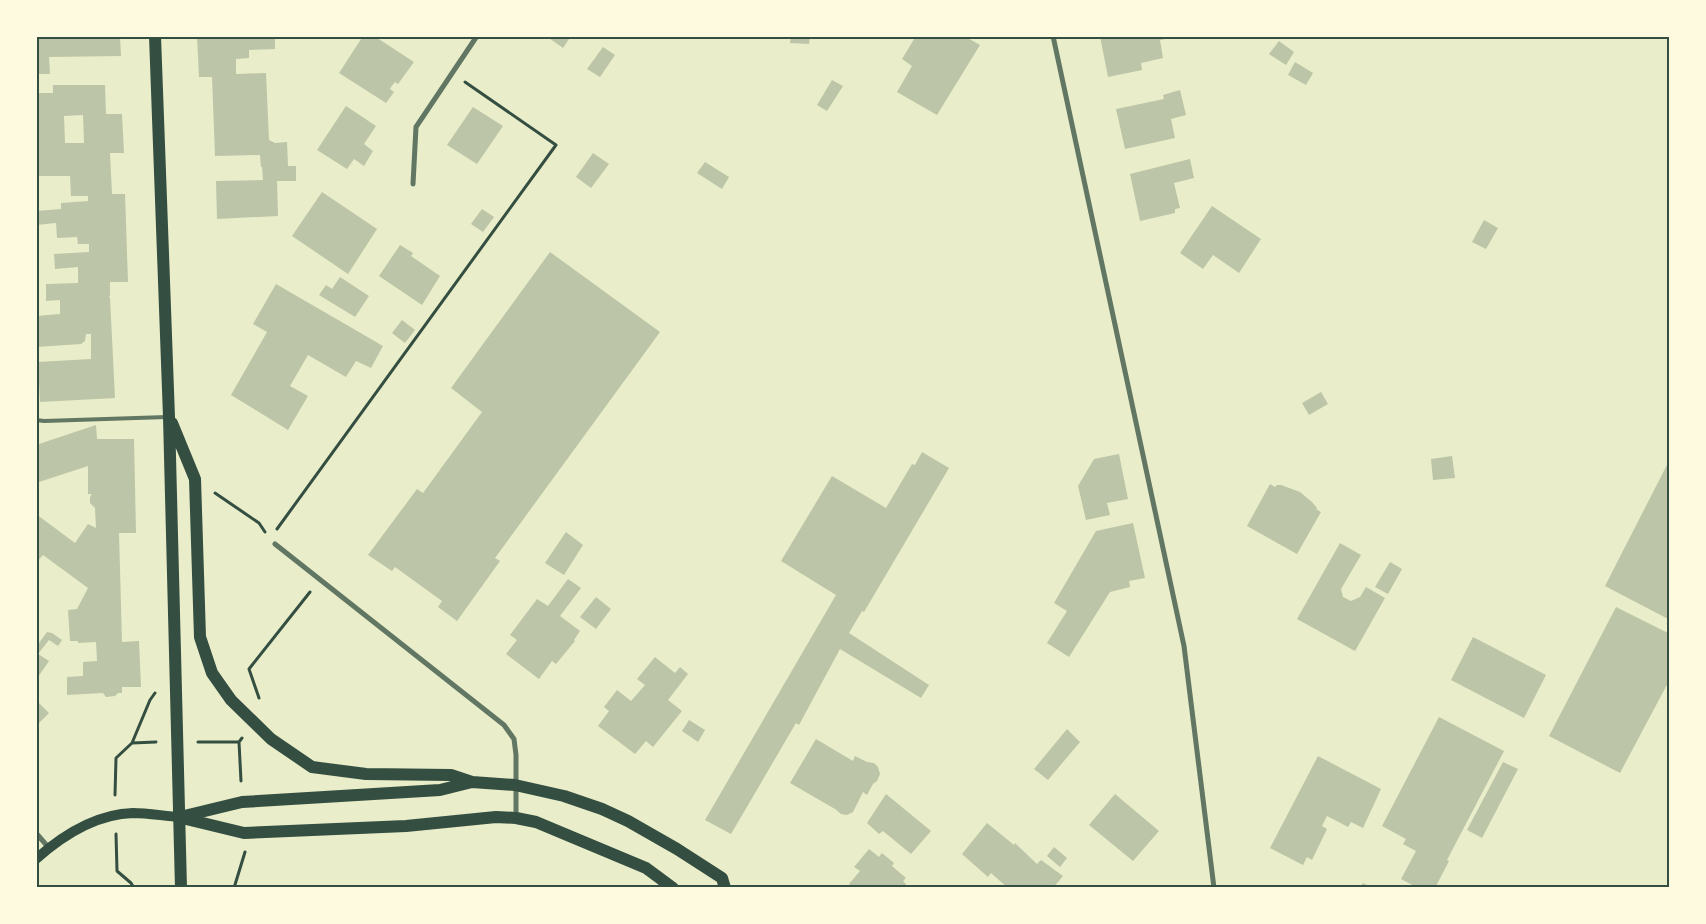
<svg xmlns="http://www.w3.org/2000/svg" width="1706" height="924" viewBox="0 0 1706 924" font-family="'Space Grotesk',sans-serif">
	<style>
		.building { fill: #bcc5a7; fill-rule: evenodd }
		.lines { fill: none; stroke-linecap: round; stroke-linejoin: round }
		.path { stroke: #344e41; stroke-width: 3 }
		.service { stroke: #617663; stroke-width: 4 }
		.minor { stroke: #617663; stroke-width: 5 }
		.secondary { stroke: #344e41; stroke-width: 10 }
		.primary { stroke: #344e41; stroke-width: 12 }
		.neatline { fill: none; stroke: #344e41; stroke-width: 2 }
	</style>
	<rect width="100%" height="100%" fill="#e9edc9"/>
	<path class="building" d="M36 36H120L121 56 49 57 50 74H39V93H53V85H105L106 114H122L124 153H110L112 194H125L128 282H110V295L109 297 110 298 115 398 40 402 38 362 91 359V334H86L85 341 81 344 36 347V316L60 314V300L46 301V284L78 283V267L55 269 54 254 89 252V244H78L77 237 57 238 56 223 36 225V211L61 209V203L88 201V196H71L70 176H36V158L38 154ZM83 115 84 143H65L64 116Z
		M197 36H275V49L249 50V58L236 59V74L266 73 269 140 275 143 287 142 288 166H296V181H277L278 216 217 219 216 181 263 180 262 167H261L260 155 215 156 212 77H199Z
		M363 36H374L414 62 398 84 395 82 391 87 390 89 394 92 386 103 339 73Z
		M546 36H571L563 48Z
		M791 36H810L809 44 790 43Z
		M916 36H924L929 39 931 36H964L980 45 937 115 897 92 912 66 902 59Z
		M1100 36H1176V37L1160 40 1163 58 1141 63 1142 70 1108 77Z
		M1279 41 1294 52 1286 65 1269 54Z
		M603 47 615 55 600 77 587 69Z
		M1295 62 1313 73 1306 85 1288 75Z
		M832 80 843 86 827 111 817 105Z
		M1180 90 1186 115 1171 119 1175 138 1125 149 1116 109 1164 99 1163 95Z
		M346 106 376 126 364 144 373 151 364 166 354 159 347 169 317 150Z
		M473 107 503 126 477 164 447 145Z
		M593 153 609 164 591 188 576 177Z
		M1190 159 1194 178 1174 183 1180 208 1175 209V213L1140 221 1130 174Z
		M705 162 729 177 722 189 697 173Z
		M322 192 377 229 348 274 292 236Z
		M1212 206 1261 239 1239 273 1213 255 1203 269 1180 253Z
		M482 209 494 217 483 232 471 224Z
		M1484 220 1498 228 1486 249 1472 242Z
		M400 245 413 253 411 256 440 276 422 305 379 276Z
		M550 252 660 332 495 558 500 561 457 621 438 607 442 601 395 567 392 571 368 555 417 489 423 493 482 412 451 388Z
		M340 277 369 296 355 317 319 295 326 285 332 289Z
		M276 284 383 346 371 368 356 361 346 377 308 355 290 386 308 396 288 430 231 395 267 332 253 324Z
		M402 320 415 330 405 343 392 333Z
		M1321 392 1328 404 1309 415 1302 403Z
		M96 425 97 439H134L136 533H119L122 642 139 641 141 687H122V693H118L115 696 106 697 103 693 67 695V677L83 676V662L97 661 96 642 78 643V641H70L68 610 77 609 88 588 43 555 36 563V514L75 543 88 524 96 528 95 508 90 503V497L92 494H88V466L36 483V445Z
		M922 452 949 468 864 612 862 611 849 633 929 685 921 698 840 649 799 725 796 723 731 834 705 820 836 595 781 561 832 476 886 508 912 464 915 465Z
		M1119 454 1128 499 1107 503 1110 515 1086 520 1078 486 1094 459Z
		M1452 456 1455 478 1433 480 1431 459Z
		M1670 459V620L1605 586Z
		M1270 484 1275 487 1277 485H1281L1300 492 1312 502 1317 508 1316 509 1321 512 1297 554 1247 526Z
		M1133 523 1145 578 1129 581 1130 587 1110 592 1069 657 1047 643 1067 611 1054 603 1096 531Z
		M566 532 583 545 564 575 545 563Z
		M1340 543 1361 555 1341 589 1343 597 1351 601 1360 597 1366 587 1385 598 1355 651 1297 619Z
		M1390 562 1402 569 1388 594 1375 587Z
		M568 579 581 588 560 616 580 631 574 640 575 641 556 664 552 661 539 679 506 654 517 640 510 635 537 599 548 606Z
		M596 597 611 609 596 629 580 617Z
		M1616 607 1670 634V679L1620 773 1549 736Z
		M47 632 52 633 62 640 58 646 49 640 38 654 49 661 38 677 36 675V647Z
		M1473 637 1546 675 1524 718 1451 680Z
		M655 657 675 673 680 667 688 674 668 700 682 711 653 747 646 741 635 754 598 726 609 711 604 707 617 690 631 701 645 685 637 679Z
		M36 700 49 713 36 726Z
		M1439 717 1504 751 1447 860 1449 861 1435 888H1418L1401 879 1416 851 1403 844 1406 839 1382 826Z
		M689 720 705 730 698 742 682 731Z
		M1067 729 1080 742 1048 780 1034 769Z
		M816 739 853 761 855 756 867 762 874 763 878 767 880 774 877 781 873 784 867 795 863 792 853 812 847 815 841 814 835 809 790 783Z
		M1318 756 1381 789 1363 828 1351 822 1348 827 1327 816 1322 826 1327 829 1312 860 1307 857 1303 865 1270 848Z
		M1503 762 1518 769 1482 838 1467 830Z
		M886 794 931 831 911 854 883 831 879 834 867 823Z
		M1115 794 1159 831 1133 861 1089 825Z
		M987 823 1014 845 1015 843 1037 864 1041 860 1063 876 1053 888H1021L1019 886 1017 888H1008L991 873 988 877 962 854Z
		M1054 847 1067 858 1060 867 1047 856Z
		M869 849 879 857 882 853 894 863 892 866 906 878 903 881 906 884 903 888H853L849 884 860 871 854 867Z
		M1363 883 1373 888H1360Z"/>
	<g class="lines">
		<path class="path" d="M215 493 259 523 265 532
			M277 529 556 145 465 82
			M259 698 249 669 310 592
			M198 742H239
			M132 743 150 700 155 693
			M241 781 239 742 242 738
			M115 795 116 758 132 743 156 742
			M116 834 117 871 131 883 134 888
			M234 888 245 852"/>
		<path class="service" d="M36 420 44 421 167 417"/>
		<path class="minor" d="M1053 36 1184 646 1214 888
			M413 184 416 127 477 36
			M275 544 504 725 514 739 516 755V817
			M36 833 49 848"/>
		<path class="secondary" d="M36 859C63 835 96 814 133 813 148 813 164 816 180 817"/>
		<path class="primary" d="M155 36 169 417 181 888
			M172 423 195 479 200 637 212 673 231 700 271 739 312 767 366 774 451 775 472 782
			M180 817 242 802 440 790 472 782 515 785 564 796 602 809 628 821 677 849 722 878 725 888
			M182 818 244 833 406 826 496 817 516 818 536 822 646 868 673 888"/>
	</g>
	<rect width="1706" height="924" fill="none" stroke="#fefae0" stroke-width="75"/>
	<rect x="38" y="38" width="1630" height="848" class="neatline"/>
</svg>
